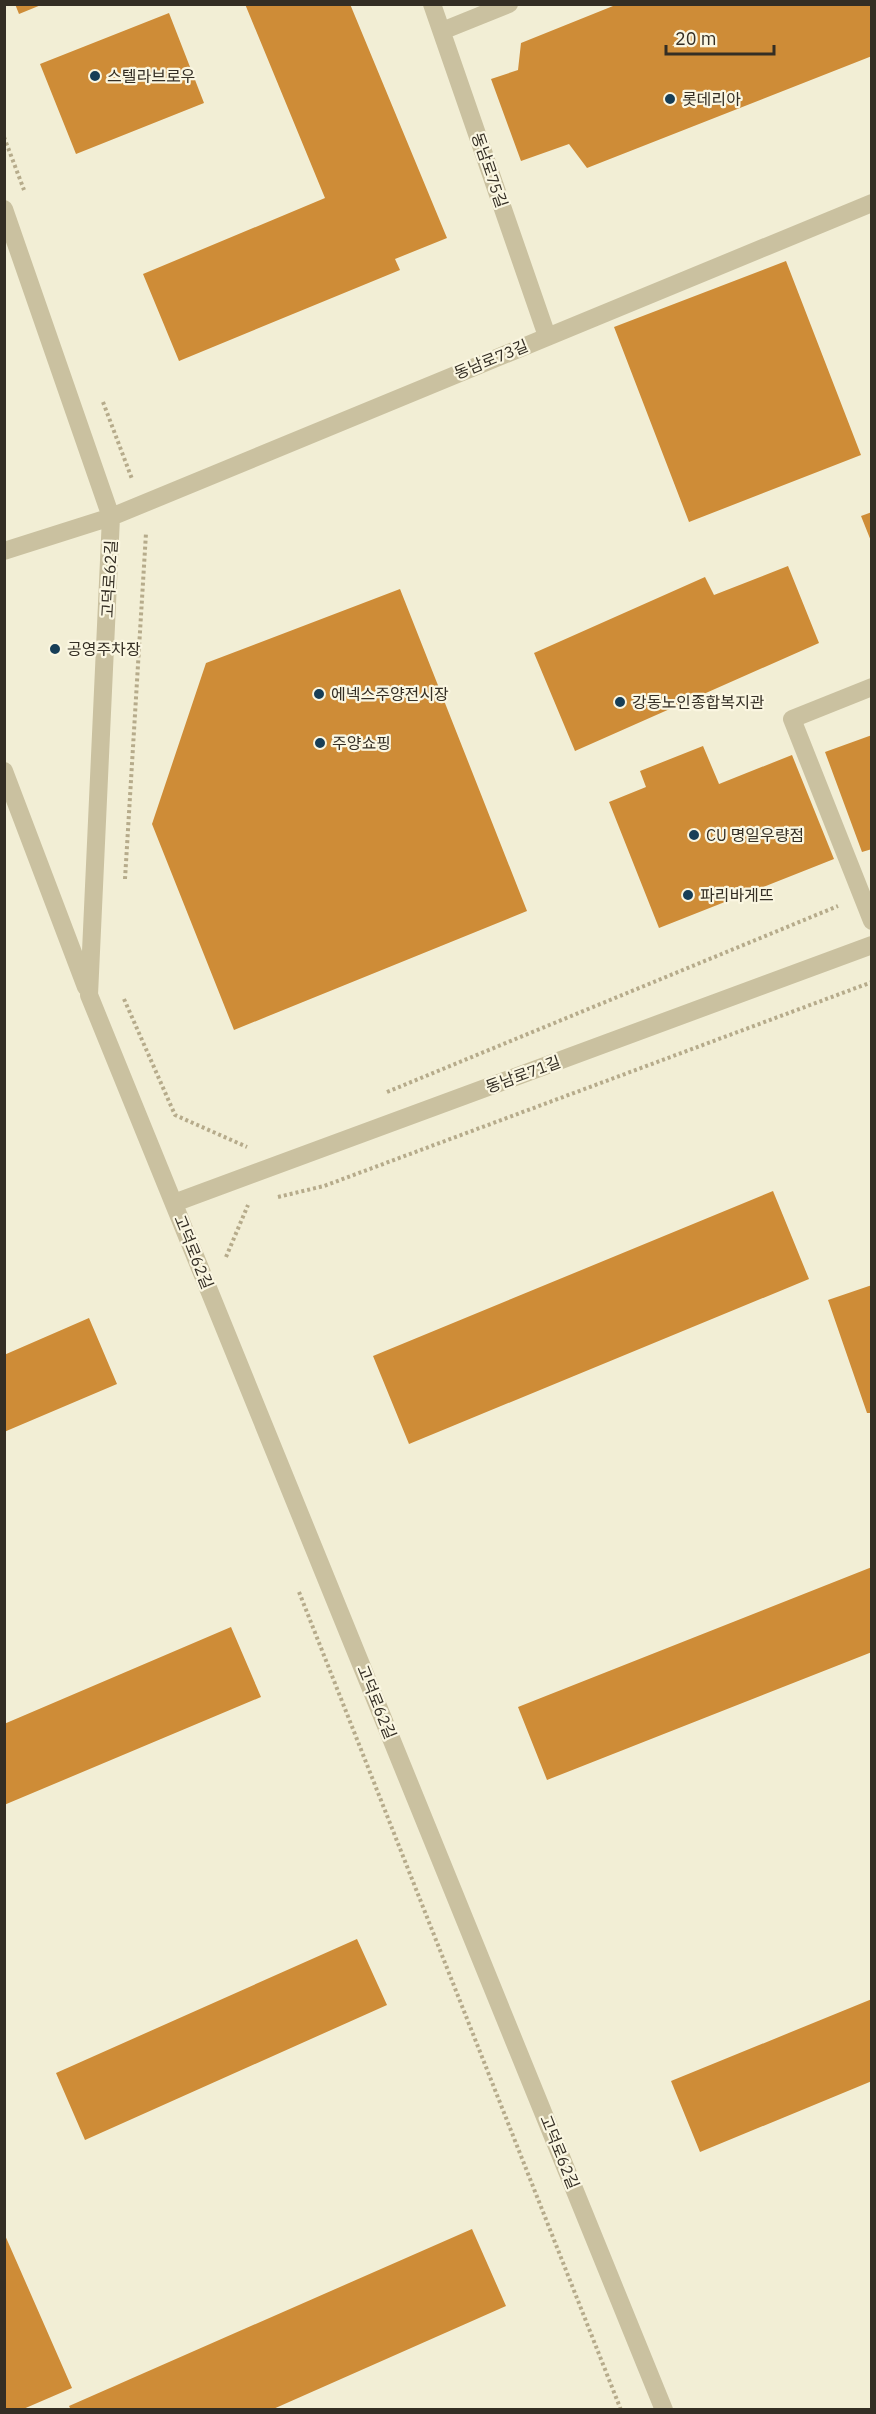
<svg xmlns="http://www.w3.org/2000/svg" width="876" height="2414" viewBox="0 0 876 2414" font-family="'IBM Plex Sans','Noto Sans KR',sans-serif">
	<style>
		.building { fill: #ce8c37 }
		.lines { fill: none; stroke-linecap: round; stroke-linejoin: round }
		.path { stroke: #b6ab8b; stroke-width: 4; stroke-dasharray: 3 3; stroke-linecap: butt }
		.minor { stroke: #cac1a0; stroke-width: 18 }
		.poi-dot { fill: #173e57; stroke: #faf6e1; stroke-width: 2 }
		.labels { text-anchor: middle; stroke-width: 4.5; stroke-linejoin: round; paint-order: stroke }
		.poi-label { font-size: 16px; fill: #342e24; stroke: #faf6e1; text-anchor: start }
		.street-label { font-size: 16px; fill: #342e24; stroke: #faf6e1 }
	</style>
	<rect width="100%" height="100%" fill="#f2eed5"/>
	<path class="building" d="M15 4H41V5L19 14Z
		M245 4H350L447 238 395 259 400 270 179 361 143 274 325 198Z
		M618 4H872V56L587 168 569 144 521 161 491 79 518 70 521 43Z
		M169 13 204 103 76 154 40 64Z
		M786 261 861 455 689 522 614 327Z
		M872 512V541H871L861 516Z
		M788 566 819 643 575 751 534 653 705 577 714 595Z
		M400 589 527 911 234 1030 152 824 206 663Z
		M872 735V849L862 852 825 752Z
		M703 746 719 784 792 755 834 859 659 928 609 802 646 787 640 771Z
		M773 1191 809 1279 409 1444 373 1356Z
		M872 1285V1413H867L828 1300Z
		M89 1318 117 1384 4 1432V1355Z
		M872 1567V1652L547 1780 518 1707Z
		M231 1627 261 1697 4 1805V1724Z
		M357 1939 387 2005 85 2140 56 2073Z
		M872 1999V2081L700 2152 671 2081Z
		M472 2229 506 2306 271 2410H71L69 2406Z
		M4 2233 72 2388 21 2410H4Z"/>
	<g class="lines">
		<path class="path" d="M4 137 24 190
			M103 402 132 479
			M125 879 146 533
			M124 999 175 1115 247 1147
			M387 1092 838 906
			M278 1197 324 1186 872 982
			M226 1257 248 1205
			M299 1592 621 2410"/>
		<path class="minor" d="M432 4 547 336
			M442 31 509 4
			M4 209 111 517 89 995 664 2410
			M4 551 111 517 872 203
			M872 687 792 719 872 921
			M4 771 86 987
			M174 1203 872 945"/>
	</g>
	<g class="poi-dot">
		<circle cx="95" cy="76" r="6"/>
		<circle cx="670" cy="99" r="6"/>
		<circle cx="55" cy="649" r="6"/>
		<circle cx="319" cy="694" r="6"/>
		<circle cx="620" cy="702" r="6"/>
		<circle cx="320" cy="743" r="6"/>
		<circle cx="694" cy="835" r="6"/>
		<circle cx="688" cy="895" r="6"/>
	</g>
	<g class="labels">
		<g class="poi-label">
			<text x="107" y="82">스텔라브로우</text>
			<text x="682" y="105">롯데리아</text>
			<text x="67" y="655">공영주차장</text>
			<text x="331" y="700">에넥스주양전시장</text>
			<text x="632" y="708">강동노인종합복지관</text>
			<text x="332" y="749">주양쇼핑</text>
			<text x="706" y="841">CU 명일우량점</text>
			<text x="700" y="901">파리바게뜨</text>
		</g>
		<g class="street-label">
			<text transform="translate(490 170) rotate(71)" y="6">동남로75길</text>
			<text transform="translate(491 359) rotate(-22)" y="6">동남로73길</text>
			<text transform="translate(109 579) rotate(-87)" y="6">고덕로62길</text>
			<text transform="translate(523 1074) rotate(-20)" y="6">동남로71길</text>
			<text transform="translate(194 1252) rotate(68)" y="6">고덕로62길</text>
			<text transform="translate(377 1702) rotate(68)" y="6">고덕로62길</text>
			<text transform="translate(560 2152) rotate(68)" y="6">고덕로62길</text>
		</g>
	</g>
	<rect width="876" height="2414" fill="none" stroke="#342e24" stroke-width="12"/>
	<path d="M666 45v9h108v-9" fill="none" stroke="#342e24" stroke-width="3"/>
	<text x="675" y="45" font-size="18" fill="#342e24" stroke="#faf6e1" stroke-width="4.5" paint-order="stroke">20 m</text>
</svg>
